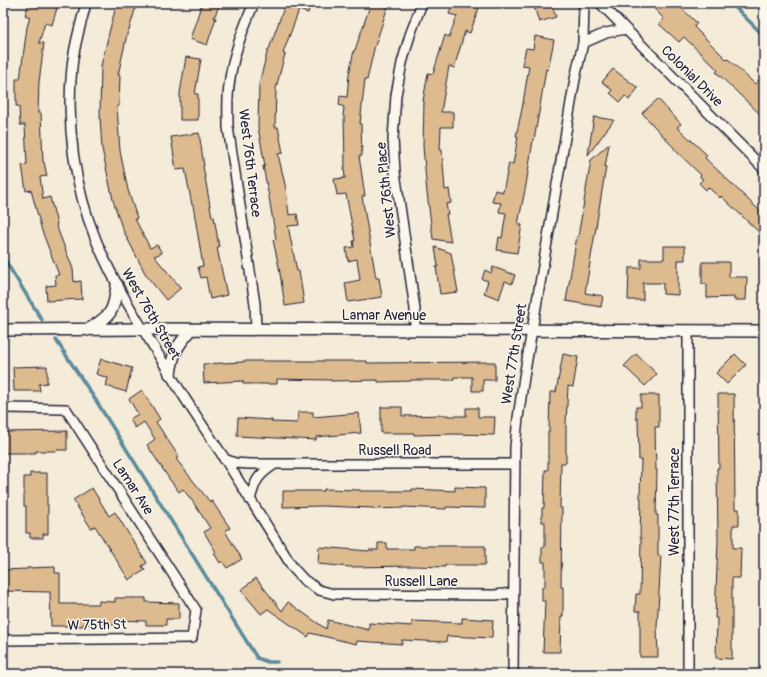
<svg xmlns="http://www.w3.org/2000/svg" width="767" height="677" viewBox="0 0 767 677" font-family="Pangolin,sans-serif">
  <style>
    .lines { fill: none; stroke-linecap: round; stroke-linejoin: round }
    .stream { stroke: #5b8b9c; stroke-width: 3.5 }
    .building { fill: #ddbb8f; stroke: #22223b }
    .minor-casing { stroke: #22223b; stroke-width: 12 }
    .tertiary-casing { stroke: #22223b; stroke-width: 14 }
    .minor { stroke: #fbf7ec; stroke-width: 9 }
    .tertiary { stroke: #fbf7ec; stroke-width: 11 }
    .labels { text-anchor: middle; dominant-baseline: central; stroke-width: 3; stroke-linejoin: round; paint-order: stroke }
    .street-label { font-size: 14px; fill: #22223b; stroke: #fbf7ec }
  </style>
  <rect width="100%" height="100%" fill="#f5ebd9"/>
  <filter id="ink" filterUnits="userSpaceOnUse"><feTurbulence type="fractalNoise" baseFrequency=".025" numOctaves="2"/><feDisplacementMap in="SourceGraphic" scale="8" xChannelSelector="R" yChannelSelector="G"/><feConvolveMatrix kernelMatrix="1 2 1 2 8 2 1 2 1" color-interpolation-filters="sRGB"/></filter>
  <g filter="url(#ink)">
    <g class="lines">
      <path class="stream" d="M731,3L764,36
        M3,257L42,320
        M56,340L95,399L257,658L268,662H277"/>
    </g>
    <path class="building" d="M29,3H42L57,8L52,25L45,23L39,43H44L39,82L38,113H41L43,162H44L47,176L40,177L43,199L50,197L57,224L56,225L73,269L74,282L81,281L82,299L47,301L46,286L56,285L55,275H59L42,231L31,190L26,191L22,165L27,164L25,125H20L19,106H16V79H20L27,27L30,17L25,15Z
      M117,3H137L129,30H128L118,75H120L119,106H117L120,151L128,190L137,218L135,219L150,248L157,245L162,253L154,256L181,288L166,300L146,275L122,228L113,200L102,149L100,117L101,66L111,25Z
      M202,3H220L214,18H216L207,45L190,39Z
      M283,3H311L308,13L299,10L283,53L285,54L276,88L275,127H278L283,153L278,154L286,189L289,215L297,214L299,225L288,226L297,271H299L304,303L285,306L279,267L273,240L276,239L269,197L263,166H265L258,127L259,84L268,49H269L285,5L282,4Z
      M371,3H389L374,49L367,80L365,79L360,124H361L362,156H359L365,196H362L376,278H379L382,297L348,302L345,283L360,280L357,259L348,261L346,248L354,247L353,241H355L346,194L337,195L334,179L345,178L344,167H345L344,116H343L344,107L339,105L340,96L347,97L349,74L354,50H355Z
      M453,3H466L479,8L470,33L465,31L454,68L449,66L441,112H453V127H441L440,150H442L445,190L449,189L451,203L446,204L448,214H446L451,242L433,239L427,193L423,146L424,101H423L428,73L433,74L445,35L449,37L457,16L449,14Z
      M533,3H551L556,17L539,22Z
      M649,3H676L697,23L694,27L727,60L728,59L755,84L764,75V118L716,72L718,70L684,37L679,42L659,24L664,19Z
      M535,36L554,40L548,70L546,69L539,112L534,140H533L526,185L518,224L522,225L517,253L497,250L499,237L502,238L506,213L499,212L501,203L492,202L495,190L503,192L509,163L513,164L518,137L516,136L522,109L529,66L522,65L526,48L533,49Z
      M186,57L201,59L195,94H198V120H180V93Z
      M613,69L638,88L629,100L625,96L620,102L610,93L612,90L602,82Z
      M658,99L681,124L677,127L707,155L705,158L764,215V237L721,196L720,198L708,187L706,190L699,183L703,179L700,177L701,175L674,149H675L642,113Z
      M594,117L614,120L588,155Z
      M199,133L204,166H203L212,217H214L219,247L217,248L227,295L210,299L206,277L201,278L198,267L203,266L193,205H192L185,169L176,170L171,137Z
      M609,144L605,167H606L585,293L603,296L601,307L566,301L577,236L578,237L591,160Z
      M664,246H685V260H678V295L663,294V283H643V300H628L629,268H641V259H664Z
      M435,247L451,253L458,292L440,294L436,267H438Z
      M702,262H729V277H747L746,300H734V297L707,298V284H702Z
      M493,267L515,275L512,284L505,281L499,299L484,293L488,281L482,279L485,270L491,273Z
      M563,354L578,357L573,387L568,386L566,423V463H561L560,508H562L561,587H563V617H561L560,652H543L545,601H542V587H545V562H542V547H545V522H542V508H544L545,470H548V432H549L550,392H556Z
      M636,354L657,374L645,386L624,366Z
      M735,354L746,365L727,384L716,373Z
      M101,359L132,368L126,392L106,386L108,378L96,374Z
      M243,361H367V363L495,362V380H483V391H472V377H454V380H411V381L378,382V380L331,381V380L277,379V384H243V381L204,383L203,364L243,362Z
      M47,366V383L39,384L40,391H14L13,367Z
      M142,390L160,419L156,422L179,457L176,459L210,502L212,501L230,528L225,531L242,559L227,568L222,561L220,563L214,553L216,552L204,532L210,528L193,502L183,489L179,492L170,480L147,445L155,439L144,422L135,428L130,419L138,414L129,399Z
      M718,394H734L735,509H739V525H733V548H741L740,578H732V659L716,658L717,618H715L718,540L717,468H719Z
      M641,395H659V427H655L656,470H657L656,515H658V556H661L657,627L658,657H640V611H635L636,594H640L641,538H640L641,499L640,498L641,460H639L638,419H636V407H641Z
      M381,407H402V416L448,415V416H466V408H478V417H495L494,435L454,434L414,435V433H381Z
      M298,412H313V417L359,413L361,433L316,437V440L237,436L238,418L272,420V422L297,423Z
      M67,431V450H57V451H36V453H3V432Z
      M30,473H47V505H48V534H43V538H30V533H26V506H24V477H30Z
      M455,487L485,488V508L446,507V509L403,507V508L373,509V508L323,506L283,507V491H324V489L360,490V491H412V489L455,491Z
      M92,488L109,516L115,512L147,563L142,566L145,570L129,580L95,526L91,528L73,500Z
      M378,543H387V549H414V546H485V565H445V567L414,566L350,567L318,564L319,547L369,551V550H378Z
      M55,567V573H60V604H99V601L115,602V598H146V602L179,603V619H166V625H146V621L115,620V625L83,624V626H51L50,592L3,591V570L27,569V568Z
      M256,578L282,611L288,602L326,629L328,620L369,630V623L412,626V621L462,623V618L493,620L492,638L447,636L446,642L402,640V644L357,641L356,644L310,633L308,637L268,609L261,614L241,590Z"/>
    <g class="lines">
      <defs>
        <path id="minor" d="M86,3C81,24 74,45 72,67C66,125 74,186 96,240C114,284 140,324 164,364C183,397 204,428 225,459C248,496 271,532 293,568L304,580L319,590L334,594L495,595L513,593
          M254,3C243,29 232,57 229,86C227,100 228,113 228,127L255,304L256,330
          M600,3L764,169
          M583,43L606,33L625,29
          M415,330V309L395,172L393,139L396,95L402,63L410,35L422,3
          M3,408L66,409L196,610L192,638L3,640
          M224,459L235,463L249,464H515
          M250,500C255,480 258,475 275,464
          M513,674L515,447L518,418L524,377L575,79L583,43L584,3
          M688,674V331"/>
        <path id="tertiary" d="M3,330L143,329L764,331
          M88,330C111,315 114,313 117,285
          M170,374C173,352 177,346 191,330"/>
      </defs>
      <use href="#minor" class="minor-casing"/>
      <use href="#tertiary" class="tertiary-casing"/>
      <use href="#minor" class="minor"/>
      <use href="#tertiary" class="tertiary"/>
    </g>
  </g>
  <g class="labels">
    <g class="street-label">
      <text transform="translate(692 76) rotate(45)">Colonial Drive</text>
      <text transform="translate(250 163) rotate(83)">West 76th Terrace</text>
      <text transform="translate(386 190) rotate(-96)">West 76th Place</text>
      <text transform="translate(151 314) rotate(60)">West 76th Street</text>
      <text x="384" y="315">Lamar Avenue</text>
      <text transform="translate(514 354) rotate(-81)">West 77th Street</text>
      <text x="395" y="450">Russell Road</text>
      <text transform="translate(133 487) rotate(57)">Lamar Ave</text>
      <text transform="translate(674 502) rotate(-90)">West 77th Terrace</text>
      <text x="421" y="581">Russell Lane</text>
      <text transform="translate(97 625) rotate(-1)">W 75th St</text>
    </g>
  </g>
  <rect width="767" height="677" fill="none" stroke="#fbf7ec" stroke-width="16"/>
  <rect x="8" y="8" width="751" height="661" fill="none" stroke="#22223b" stroke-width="1.5" filter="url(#ink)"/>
</svg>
